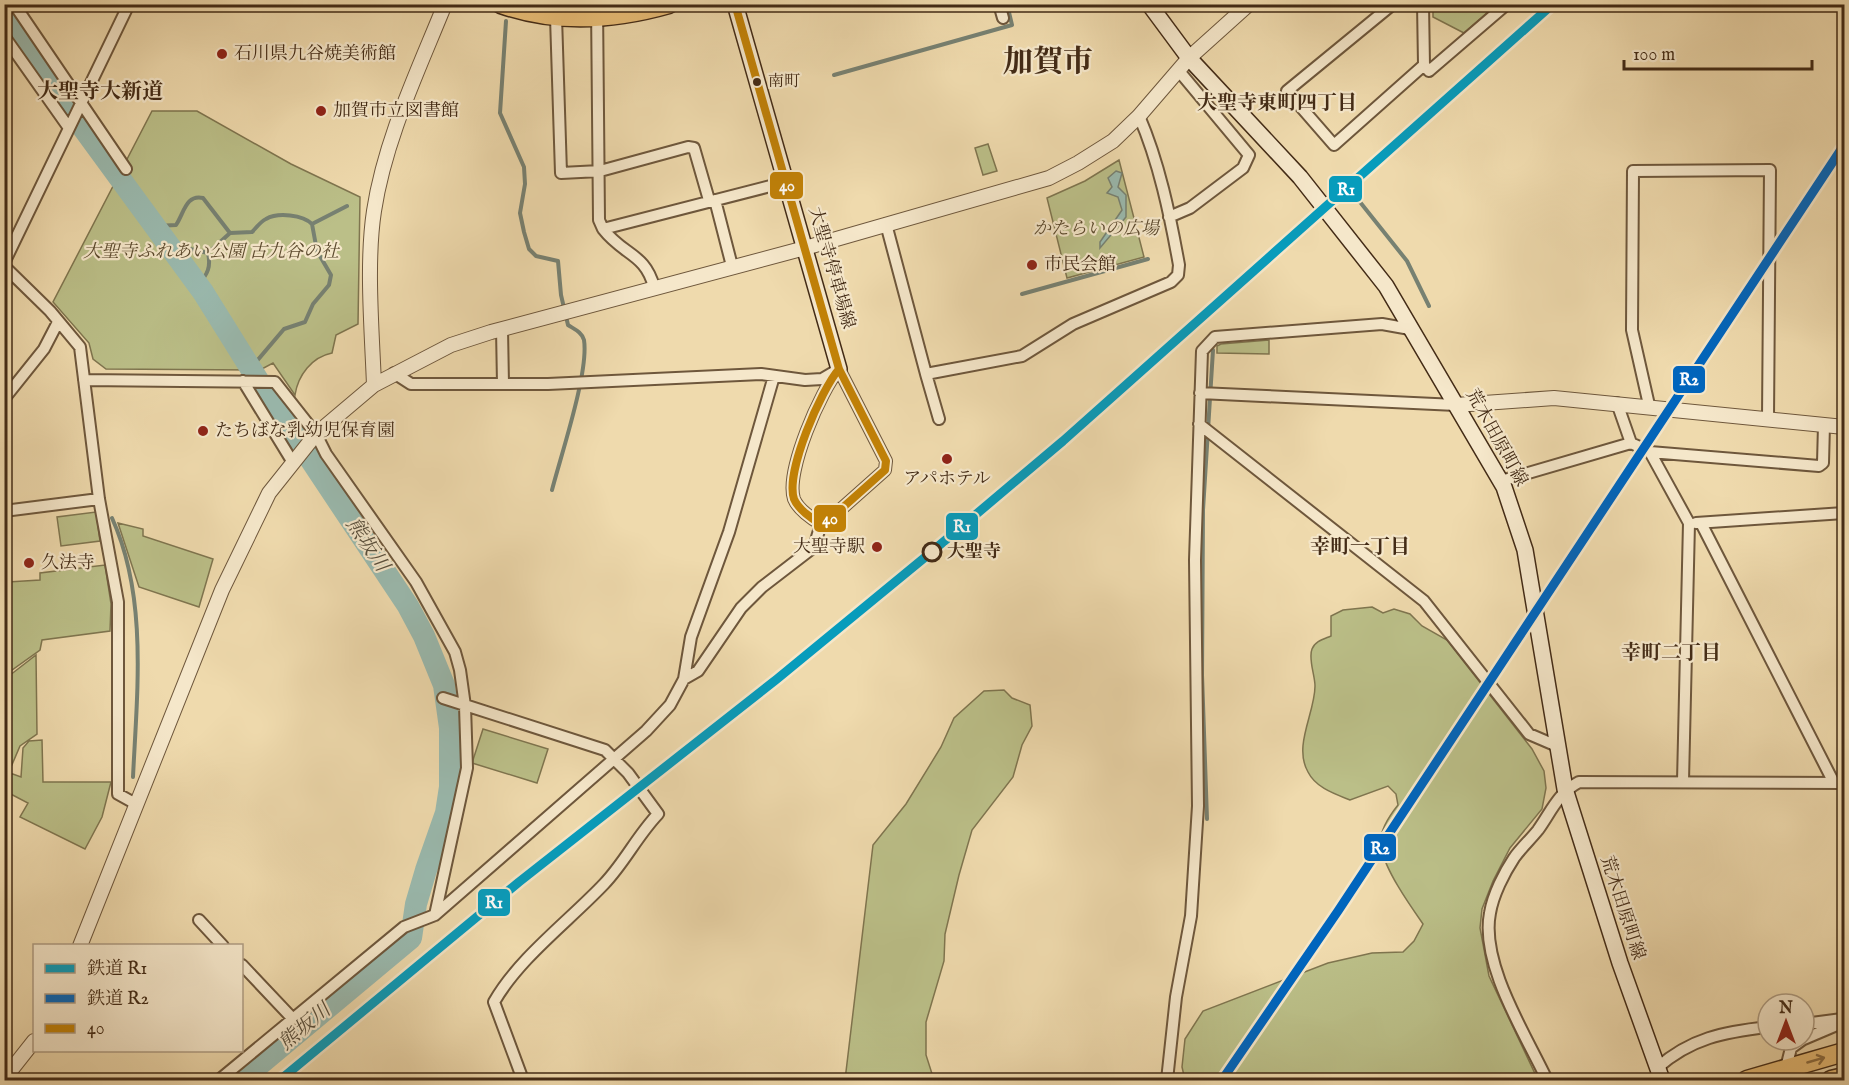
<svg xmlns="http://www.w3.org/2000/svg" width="1849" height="1085" viewBox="0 0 1849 1085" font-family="'IM FELL English','Noto Serif JP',serif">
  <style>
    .green { fill: #bbbf88; stroke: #7f754f; stroke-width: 1.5 }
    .water { fill: #9abaaf; stroke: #778172; stroke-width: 1.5 }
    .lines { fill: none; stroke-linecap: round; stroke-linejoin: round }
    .stream { stroke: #778172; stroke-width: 4 }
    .river { stroke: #9abaaf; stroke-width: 22 }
    .minor-casing { stroke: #6e573c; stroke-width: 14 }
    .tertiary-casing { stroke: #6e573c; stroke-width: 16 }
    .secondary-casing { stroke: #432b16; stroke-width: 18 }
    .trunk-casing { stroke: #432b16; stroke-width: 21 }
    .minor { stroke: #f5e7ca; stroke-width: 10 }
    .tertiary { stroke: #f5e7ca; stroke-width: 14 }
    .secondary { stroke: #f5e7ca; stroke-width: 15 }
    .trunk { stroke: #e8bd76; stroke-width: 18 }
    .bus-1-casing { stroke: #f5e7ca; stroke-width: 12 }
    .bus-1 { stroke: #c18107; stroke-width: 8 }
    .rail-1-casing { stroke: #f5e7ca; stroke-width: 14 }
    .rail-2-casing { stroke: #f5e7ca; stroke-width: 14 }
    .rail-1 { stroke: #079cbc; stroke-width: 9 }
    .rail-2 { stroke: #0065bd; stroke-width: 9 }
    .oneway { stroke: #8d6d41 }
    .poi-dot { fill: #8f2418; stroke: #f5e7ca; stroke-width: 2 }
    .bus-dot { fill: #432b16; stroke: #f5e7ca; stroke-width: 2 }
    .stop-dot { fill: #f5e7ca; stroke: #432b16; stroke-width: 3 }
    .labels { text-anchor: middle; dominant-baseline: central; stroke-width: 4.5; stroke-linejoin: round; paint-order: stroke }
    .bus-label { font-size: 16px; fill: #432b16; stroke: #f5e7ca; text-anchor: start }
    .poi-label { font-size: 18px; fill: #432b16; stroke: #f5e7ca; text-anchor: start }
    .park-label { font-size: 18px; font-style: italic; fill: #5b492d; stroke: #f5e7ca }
    .street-label { font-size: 18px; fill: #432b16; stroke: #f5e7ca }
    .stop-label { font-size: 18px; font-weight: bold; fill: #432b16; stroke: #f5e7ca; text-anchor: start }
    .neighbourhood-label { font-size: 20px; font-weight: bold; fill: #432b16; stroke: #f5e7ca }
    .water-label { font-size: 20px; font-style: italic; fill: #594f3c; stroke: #f5e7ca }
    .quarter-label { font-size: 21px; font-weight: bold; fill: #432b16; stroke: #f5e7ca }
    .town-label { font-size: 30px; font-weight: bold; fill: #432b16; stroke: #f5e7ca }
    .line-badge { stroke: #f5e7ca; stroke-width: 2 }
    .badge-label { font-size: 16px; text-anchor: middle; font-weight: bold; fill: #fff }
  </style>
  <rect width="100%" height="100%" fill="#efdaad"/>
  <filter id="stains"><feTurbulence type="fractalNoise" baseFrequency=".00333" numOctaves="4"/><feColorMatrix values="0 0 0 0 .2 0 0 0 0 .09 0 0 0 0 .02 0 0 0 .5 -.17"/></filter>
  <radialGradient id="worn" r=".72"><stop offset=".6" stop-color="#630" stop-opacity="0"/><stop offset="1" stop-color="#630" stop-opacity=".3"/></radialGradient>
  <path class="green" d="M1433,5V4L1496,5L1464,33L1433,17Z
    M152,111H197L291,164L360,197L358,324L336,335L332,353C312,357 298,375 295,395L273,363L260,370L106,369L93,359L89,343L53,302Z
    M988,144L997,171L983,175L975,148Z
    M1119,160L1144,257L1067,278L1047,198L1085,181Z
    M1269,340V354L1217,353V346L1221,344Z
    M96,512L100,541L61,546L57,517Z
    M118,523L143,529V536L213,559L199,607L139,587Z
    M4,528L8,582L40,580V573L105,565L111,604L110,631L42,640L40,650L5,675Z
    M1372,607L1383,613L1394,609L1410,614L1422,626L1447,640L1532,749L1544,771L1546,788L1542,809L1510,848L1493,881L1482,909L1480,928L1489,976L1538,1080H1185L1182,1067L1185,1039L1203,1011L1328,963L1372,953L1403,952L1414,941L1423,924C1409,904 1385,870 1381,847C1378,833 1390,815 1398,805L1396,794L1388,786L1350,800C1335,794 1316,788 1308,772C1293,746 1315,713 1315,686C1315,675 1308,659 1312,649C1315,641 1324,639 1331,636V616L1343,610Z
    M36,655L37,734L20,746L5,781V679Z
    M1004,690L1012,698L1030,705L1032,726L1022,745L1013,777L972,830L959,875L945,934L944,961L926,1022V1055L934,1080H845L873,845L906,804L941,747L954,718L984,691Z
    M483,729L548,749L537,783L472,763Z
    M42,740L43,782H111L102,817L85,849L20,817L28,803L5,791L10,773L21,777L23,748L29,741Z"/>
  <path class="water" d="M1116,171L1122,173L1118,187L1126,195V217L1100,248V242L1122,210L1118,197L1107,193L1112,187L1108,178Z"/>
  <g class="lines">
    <path class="stream" d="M506,21L500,113L524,167L525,184L520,213L524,232L529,249L536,256L558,261L561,295L568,325C574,329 582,332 584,340C589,372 561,455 552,490
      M834,75L1012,25L1007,4
      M1356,197L1407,261L1429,306
      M156,226L176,225C184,213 186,194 203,198L230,233L252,232C256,228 261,221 266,219C278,212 303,215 312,224
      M179,258L190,249L208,253
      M198,284C208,275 211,266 208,253L230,233
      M1022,294L1148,259
      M251,368L284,329L305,322L313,304L329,285L331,275L317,251L312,224L347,206
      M112,518C148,597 137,692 133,777
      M1207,819L1202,675L1203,510L1213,350"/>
    <path class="river" d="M4,15L56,91L203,292L261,385L408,606L424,636L444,685L450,728V787L446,813L426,870L416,904L411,938L241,1080"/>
    <defs>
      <path id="minor" d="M14,4L126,169
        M597,4L599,220L603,229
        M999,4L1003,18
        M1393,4L1287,91L1334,145L1424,65
        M1423,4L1424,65L1429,71L1507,4
        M556,17L561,173L600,171L688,147L694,148L709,200
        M4,36L69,128
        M715,200L732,266
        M1169,217L1190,208L1243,168L1249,155L1179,71
        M886,224L926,374L1022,356L1073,324L1171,282L1178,275L1179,265C1170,215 1159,162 1139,116
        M4,263L129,4
        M4,266L50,311L80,347L99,499L118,602V794L136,804
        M654,287C645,253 624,256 603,229L786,182
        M502,329L503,384
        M839,369L886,461L885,470L831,518L821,524C812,519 798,509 794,499C785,472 821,390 839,369Z
        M394,373L411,384H548L761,374L805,380L822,379L839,369
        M926,374L939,419
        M84,380L275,382L316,434L326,454L416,582L455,652L460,670L465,706L467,768L435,915
        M243,381L292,461
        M1200,393L1456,405
        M4,399L44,349L58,322
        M1617,403L1631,443L1650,452L1819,466L1823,463L1824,425
        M1649,405L1632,330L1633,171L1770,170L1768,418
        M1199,424L1424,601L1529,734L1557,746
        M1650,452L1689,523L1683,781
        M1501,481L1631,443
        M4,511L99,499
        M1696,523L1844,513
        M1701,523L1834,783
        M684,679L698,671L741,608L762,587L814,547L821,524
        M443,698L605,750L628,773L658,814C637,836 625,862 604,884C569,921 519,958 494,1002L523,1080
        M199,920L223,946
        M242,965L293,1019
        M1804,1024L1842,1019
        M1804,1039L1844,1022
        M1657,1068C1691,1038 1724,1032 1768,1027
        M1786,1068L1791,1048L1802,1040
        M219,1080L404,927L435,915L646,731L670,705L684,679L691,637L729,532L774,376
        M1167,1080L1176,997L1191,916L1198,806L1195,560L1202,351L1215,337L1382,324L1410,329
        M1547,1080C1526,1035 1480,964 1490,913C1493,895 1504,873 1514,858C1521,848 1530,840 1538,830C1551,812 1558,793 1579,782L1844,783"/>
      <path id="tertiary" d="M374,385C372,332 366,263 374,211C385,139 418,71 445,4
        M1456,405L1554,398L1844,427
        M80,946L222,590L269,493L316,434L374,385L451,345L491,332L805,248L1049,178L1078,163L1113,141L1139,116L1189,58L1249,4
        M4,1079L34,1041"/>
      <path id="secondary" d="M735,4L839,369
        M1149,4L1189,58L1300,177L1386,286L1504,487L1525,550L1565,789L1620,963L1662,1080"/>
      <path id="trunk" d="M501,4C557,24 613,20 669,4
        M1747,1080L1844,1052
        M1831,1080L1844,1077"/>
    </defs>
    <use href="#minor" class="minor-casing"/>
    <use href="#tertiary" class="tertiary-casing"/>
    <use href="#secondary" class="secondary-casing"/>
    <use href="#trunk" class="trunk-casing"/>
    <use href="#minor" class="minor"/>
    <use href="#tertiary" class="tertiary"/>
    <use href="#secondary" class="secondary"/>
    <use href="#trunk" class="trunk"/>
    <defs>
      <path id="bus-1" d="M735,4L839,369L886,461L885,470L831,518L821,524C812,519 798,509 794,499C785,472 821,390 839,369"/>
    </defs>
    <use href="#bus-1" class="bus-1-casing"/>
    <use href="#bus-1" class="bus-1"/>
    <defs>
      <path id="rail-1" d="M280,1080L519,882L777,679L929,554L1063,441L1553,4"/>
      <path id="rail-2" d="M1222,1080L1338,911L1844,145"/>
    </defs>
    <use href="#rail-1" class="rail-1-casing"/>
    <use href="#rail-2" class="rail-2-casing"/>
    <use href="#rail-1" class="rail-1"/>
    <use href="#rail-2" class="rail-2"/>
  </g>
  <defs><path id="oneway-shaft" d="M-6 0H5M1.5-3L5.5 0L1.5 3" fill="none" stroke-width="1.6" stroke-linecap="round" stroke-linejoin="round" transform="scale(1.5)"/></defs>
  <use class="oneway" href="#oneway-shaft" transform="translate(1816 1060) rotate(-16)"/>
  <g class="poi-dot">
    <circle cx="222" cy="54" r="6"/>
    <circle cx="321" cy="111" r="6"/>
    <circle cx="1032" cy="265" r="6"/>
    <circle cx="203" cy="431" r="6"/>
    <circle cx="947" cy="459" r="6"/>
    <circle cx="877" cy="547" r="6"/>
    <circle cx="29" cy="563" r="6"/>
  </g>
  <circle class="bus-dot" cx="757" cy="82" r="5"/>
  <circle class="stop-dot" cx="932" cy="552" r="9"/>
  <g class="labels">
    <g class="bus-label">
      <text x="768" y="82">南町</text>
    </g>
    <g class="poi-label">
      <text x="234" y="54">石川県九谷焼美術館</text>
      <text x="333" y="111">加賀市立図書館</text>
      <text x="1044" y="265">市民会館</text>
      <text x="215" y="431">たちばな乳幼児保育園</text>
      <text x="947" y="479" text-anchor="middle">アパホテル</text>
      <text x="865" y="547" text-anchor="end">大聖寺駅</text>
      <text x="41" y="563">久法寺</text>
    </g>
    <g class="park-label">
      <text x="1096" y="229">かたらいの広場</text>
      <text x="211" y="252">大聖寺ふれあい公園 古九谷の社</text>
    </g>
    <g class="street-label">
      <text transform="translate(831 268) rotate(74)">大聖寺停車場線</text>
      <text transform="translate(1496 438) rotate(61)">荒木田原町線</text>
      <text transform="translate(1622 908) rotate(72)">荒木田原町線</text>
    </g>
    <g class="stop-label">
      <text x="947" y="552">大聖寺</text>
    </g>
    <g class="neighbourhood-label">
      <text x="1277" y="103">大聖寺東町四丁目</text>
      <text x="1360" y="547">幸町一丁目</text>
      <text x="1671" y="653">幸町二丁目</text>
    </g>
    <g class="water-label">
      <text transform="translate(367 545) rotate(56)">熊坂川</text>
      <text transform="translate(305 1027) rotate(-40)">熊坂川</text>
    </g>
    <g class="quarter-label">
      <text x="100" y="92">大聖寺大新道</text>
    </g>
    <g class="town-label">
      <text x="1048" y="63">加賀市</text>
    </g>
  </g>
  <g class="line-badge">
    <rect x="769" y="171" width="35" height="29" rx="6" fill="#c18107"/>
    <rect x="1328" y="175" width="35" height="28" rx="6" fill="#079cbc"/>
    <rect x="1672" y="365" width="34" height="29" rx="6" fill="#0065bd"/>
    <rect x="813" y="504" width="34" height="29" rx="6" fill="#c18107"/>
    <rect x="945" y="512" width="34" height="29" rx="6" fill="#079cbc"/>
    <rect x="1363" y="833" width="34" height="29" rx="6" fill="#0065bd"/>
    <rect x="477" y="888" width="34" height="29" rx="6" fill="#079cbc"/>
  </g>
  <g class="badge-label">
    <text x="787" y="191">40</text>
    <text x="1346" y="195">R1</text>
    <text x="1689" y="385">R2</text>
    <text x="830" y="524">40</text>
    <text x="962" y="532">R1</text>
    <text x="1380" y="854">R2</text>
    <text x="494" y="908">R1</text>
  </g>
  <rect width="1849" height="1085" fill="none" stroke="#efdaad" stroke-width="24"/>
  <rect x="6" y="6" width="1837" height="1073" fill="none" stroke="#432b16" stroke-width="3"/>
  <rect x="12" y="12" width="1825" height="1061" fill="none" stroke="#432b16" stroke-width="1.5"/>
  <rect x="33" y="944" width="210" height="108" fill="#f5e7ca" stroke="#ae9c82" stroke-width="1.5"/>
  <rect x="45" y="964" width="30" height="9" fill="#079cbc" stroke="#ae9c82" stroke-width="1.5"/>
  <text x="87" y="974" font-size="18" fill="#432b16">鉄道 R1</text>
  <rect x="45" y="994" width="30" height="9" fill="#0065bd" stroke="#ae9c82" stroke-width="1.5"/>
  <text x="87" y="1004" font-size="18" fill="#432b16">鉄道 R2</text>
  <rect x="45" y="1024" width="30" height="9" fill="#c18107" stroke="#ae9c82" stroke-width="1.5"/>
  <text x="87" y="1034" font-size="18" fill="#432b16">40</text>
  <g transform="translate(1786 1022)"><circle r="28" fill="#f5e7ca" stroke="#ae9c82" stroke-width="1.5"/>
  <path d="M0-4.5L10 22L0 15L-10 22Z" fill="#8f2418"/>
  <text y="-9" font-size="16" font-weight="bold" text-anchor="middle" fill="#432b16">N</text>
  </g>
  <path d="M1624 60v9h188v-9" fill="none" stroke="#432b16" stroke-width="3"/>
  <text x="1633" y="60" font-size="18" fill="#432b16" stroke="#f5e7ca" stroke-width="4.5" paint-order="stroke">100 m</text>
  <rect width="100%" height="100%" filter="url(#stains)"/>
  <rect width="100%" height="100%" fill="url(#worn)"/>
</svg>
